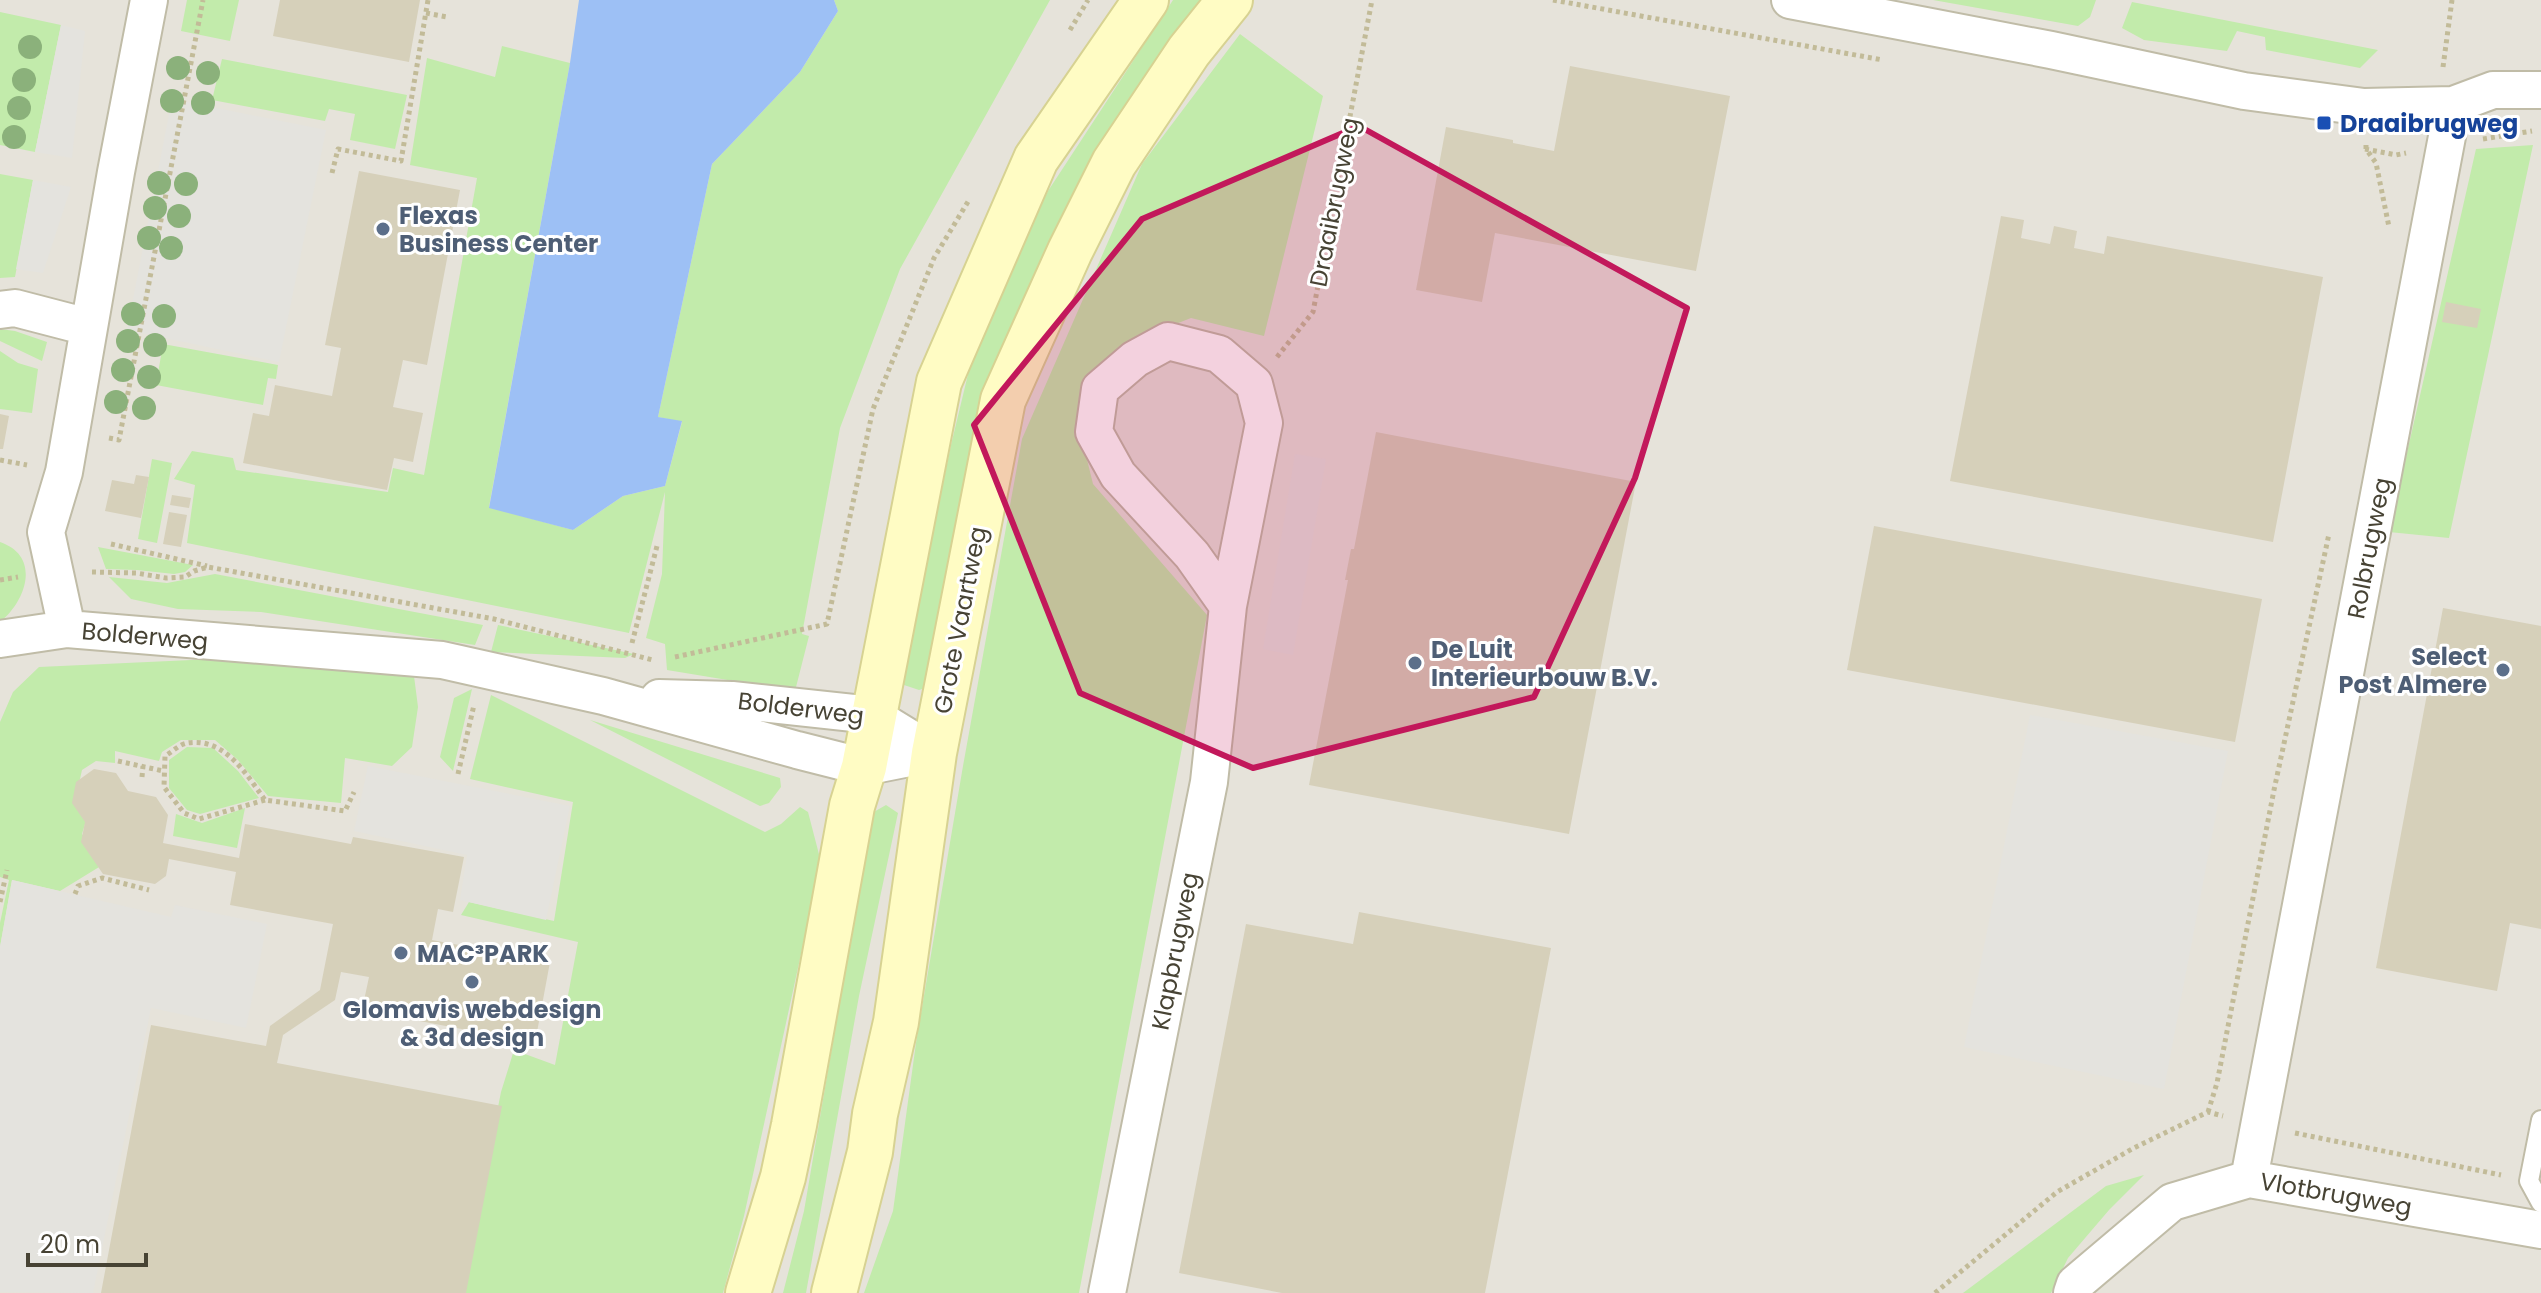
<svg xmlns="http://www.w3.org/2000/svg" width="2541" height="1293" viewBox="0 0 2541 1293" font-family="Poppins,sans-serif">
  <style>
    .industrial { fill: #e6e3da }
    .green { fill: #c2ebab }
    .parking { fill: #e4e3de }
    .water { fill: #9dc0f5 }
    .building { fill: #d6d0ba }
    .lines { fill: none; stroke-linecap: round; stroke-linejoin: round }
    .service-casing { stroke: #c0bca7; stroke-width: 22 }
    .minor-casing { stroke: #c0bca7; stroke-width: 40 }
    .secondary-casing { stroke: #d7d292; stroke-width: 48 }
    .path { stroke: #c2bb98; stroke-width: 5; stroke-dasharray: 4 4; stroke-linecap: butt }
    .service { stroke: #fff; stroke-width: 18 }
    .minor { stroke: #fff; stroke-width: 36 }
    .secondary { stroke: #fffcc4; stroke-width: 44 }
    .tree { fill: #8bb17b }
    .marked { fill: #c2185b; fill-opacity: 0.2; stroke: #c2185b; stroke-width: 6; stroke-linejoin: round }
    .transit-dot { fill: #1a4fb4; stroke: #fff; stroke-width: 3 }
    .service-dot { fill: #5c6f8a; stroke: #fff; stroke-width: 3 }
    .labels { text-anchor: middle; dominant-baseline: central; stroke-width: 6; stroke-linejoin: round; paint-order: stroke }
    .transit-label { font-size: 24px; font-weight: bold; fill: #164399; stroke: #fff; text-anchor: start }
    .street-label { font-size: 24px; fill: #474334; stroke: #fff }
    .service-label { font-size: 24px; font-weight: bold; fill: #4e5e75; stroke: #fff; text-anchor: start }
  </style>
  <rect width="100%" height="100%" fill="#f4f2e5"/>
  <path class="industrial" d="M0,0H2541V1293H0Z"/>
  <path class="green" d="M187,0H239L230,41L181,31Z
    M834,0H1050L900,269L840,428L802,634L809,636L795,691L667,670L665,644L646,638L662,574L665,492L629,633L187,543L195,485L174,479L192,451L233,458L236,470L388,492L393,468L424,475L477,178L410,165L427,58L495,77L502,46L570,63L489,507L573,530L623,496L665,486L682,422L658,417L712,164L800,72L838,11Z
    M1173,0H1211L1080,211L932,686L919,690L898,683L905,666L951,445L970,366L999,290L1048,191Z
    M1933,0H2096L2090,17L2078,26Z
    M2132,2L2378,50L2360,68L2266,50L2265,37L2237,31L2227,51L2144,40L2122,28Z
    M0,12L61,25L35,152L0,145Z
    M1240,34L1323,96L1264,336L1191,318L1140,338L1081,435L1093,484L1207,615L1079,1293H864L893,1211L916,1043L963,766L1022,439L1142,164Z
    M222,59L407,95L395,149L350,140L355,114L329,109L325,121L212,100Z
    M2533,145L2449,538L2389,532L2476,149Z
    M0,174L33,180L15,277L0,278Z
    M0,329L15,331L47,342L42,361L0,341Z
    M163,344L278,365L276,379L268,378L263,405L156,385Z
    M0,351L18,363L38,369L32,413L0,409Z
    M152,459L172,463L157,543L138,539Z
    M0,542C41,556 27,600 0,622Z
    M98,547L193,565L185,572L174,574L137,570L106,569Z
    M215,574L483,625L475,645L261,612L178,609L131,599L109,577L167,583Z
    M498,625L634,654L625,658L491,652Z
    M213,659L396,670L414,676L418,707L412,747L392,766L345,758L341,803L268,796L238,760L215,740H181L162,752L159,761L115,751V763L96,761L82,770L76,797L88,814L82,834L104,864L60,891L12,880L0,947V923L9,880L0,877V722L13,692L39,667Z
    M472,689L453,771L440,757L454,698Z
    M491,695L765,832L781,824L800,807L808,812L821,862L744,1216L723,1293H461L501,1092L514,1050L555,1065L578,942L461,915L469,902L554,921L573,802L470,779Z
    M590,720L780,778L781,787L769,803L760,806Z
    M187,747L213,748L238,771L259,798L200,814L187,810L169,788V760Z
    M886,805L898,813L859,996L806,1293H783L804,1211L872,813Z
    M245,808L237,848L173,836L176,814L202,823Z
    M2144,1175L2109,1210L2068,1258L2051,1293H1963L2106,1186Z"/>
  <path class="parking" d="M61,25L85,31L72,158L35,152Z
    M172,99L326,130L279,362L127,330Z
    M33,180L71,187L43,273L16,269Z
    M1295,454L1326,459L1293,655L1263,649Z
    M2030,715L2228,751L2164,1089L1964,1047Z
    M368,766L570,806L546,920L460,900L467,855L354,831Z
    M12,880L171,917L175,905L267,924L246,1028L151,1008L93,1293L0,1292V947Z"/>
  <path class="water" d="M579,0H834L838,11L800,72L712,164L658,417L682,421L665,486L623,496L573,530L489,508L570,63Z"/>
  <path class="building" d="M280,0H420L409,62L273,36Z
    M1570,66L1730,96L1696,271L1495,233L1482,302L1416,290L1446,127L1513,140V143L1554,151Z
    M359,171L460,190L427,365L403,360L393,407L423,413L413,462L394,458L387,490L243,463L253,413L269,416L275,385L332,396L341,348L325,345Z
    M2001,216L2024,220L2021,238L2050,244L2054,226L2077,231L2074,248L2104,254L2107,236L2323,277L2273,542L1950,481Z
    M2446,302L2481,309L2477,328L2442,322Z
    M0,414L9,416L3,449H0Z
    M1376,432L1636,482L1569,834L1309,785L1348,580H1345L1351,549H1354Z
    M136,475L149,477L141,518L105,511L112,480L134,484Z
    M172,495L191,498L189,508L170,505Z
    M169,512L187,515L181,547L163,544Z
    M1874,526L2262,599L2235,742L1847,670Z
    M2443,608L2541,626V929L2510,923L2497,991L2376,968Z
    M94,769L116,773L128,791L156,797L168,815L163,843L239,858L245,824L351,844L353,837L464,857L453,912L438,909L432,940L550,962L535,1043L362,1010L369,977L341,972L335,1000L283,1035L277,1063L502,1106L466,1293H101L151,1025L266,1046L270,1026L320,990L333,924L230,905L236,872L169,859L166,876L155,884L103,874L81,842L85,822L72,803L76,782Z
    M1359,912L1551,948L1485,1293H1282L1179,1273L1246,924L1353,944Z"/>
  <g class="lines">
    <defs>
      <path id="service" d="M2541,1120L2529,1181L2541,1203"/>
      <path id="minor" d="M1790,0L2051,50L2244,91L2364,107L2453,105L2493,90H2541
        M0,310L15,308L88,327
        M67,629L46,532L64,472L116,172L149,0
        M0,639L67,629L442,660L603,696L797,750L864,767L934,753
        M659,698L732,700L872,715L934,753
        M2249,1179L2453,105
        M1107,1293L1209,782L1228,606L1264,423L1254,384L1219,354L1168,341L1135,359L1100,389L1094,432L1118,475L1192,555L1228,606
        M2072,1293L2075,1284L2172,1202L2249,1179L2541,1230"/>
      <path id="secondary" d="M748,1293L783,1177L794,1125L852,806L864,767L939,382L1036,159L1146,0
        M834,1293L870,1152L875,1114L896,1022L934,753L1003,400L1070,251L1114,163L1189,51L1230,0"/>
    </defs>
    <use href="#service" class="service-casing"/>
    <use href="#minor" class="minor-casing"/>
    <use href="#secondary" class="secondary-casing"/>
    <path class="path" d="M1553,0L1883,60
      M426,13L447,17
      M1070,30L1088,0
      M2443,67L2452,0
      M2483,139L2532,131
      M2366,145V149L2376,163L2389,227
      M2365,149L2396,155L2406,153
      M332,173L338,149L401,161L428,0
      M1277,357L1313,312L1372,0
      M109,438L119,440L203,0
      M0,460L27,465
      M111,544L207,566
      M92,572L136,573L166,578L185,577L194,571L208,567L494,619L653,660
      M0,580L18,577
      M632,643L657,546
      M675,657L827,624L873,409L934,258L969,200
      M118,761L163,771
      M458,774L474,705
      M142,777L143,766
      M265,800L199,819L184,813L164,787L165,756C172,752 180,744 187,743C225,737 246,774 265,800L345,811L354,792
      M75,894L78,886L102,878L149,890
      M0,902L7,870
      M2208,1112L2217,1083L2274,790L2329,534
      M2295,1133L2501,1175
      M1935,1293L2057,1192L2132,1149L2208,1112L2223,1116"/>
    <use href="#service" class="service"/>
    <use href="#minor" class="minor"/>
    <use href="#secondary" class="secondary"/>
  </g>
  <g class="tree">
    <circle cx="30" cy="47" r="12"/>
    <circle cx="178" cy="68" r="12"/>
    <circle cx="208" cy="73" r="12"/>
    <circle cx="24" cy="80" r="12"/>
    <circle cx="172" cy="101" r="12"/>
    <circle cx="203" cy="103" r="12"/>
    <circle cx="19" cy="108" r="12"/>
    <circle cx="14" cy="137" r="12"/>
    <circle cx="159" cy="183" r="12"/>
    <circle cx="186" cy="184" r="12"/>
    <circle cx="155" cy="208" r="12"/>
    <circle cx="179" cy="216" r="12"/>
    <circle cx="149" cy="238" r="12"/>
    <circle cx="171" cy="248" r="12"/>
    <circle cx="133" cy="314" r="12"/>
    <circle cx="164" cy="316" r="12"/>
    <circle cx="128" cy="341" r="12"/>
    <circle cx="155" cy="345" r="12"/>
    <circle cx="123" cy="370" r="12"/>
    <circle cx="149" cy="377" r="12"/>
    <circle cx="116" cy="402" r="12"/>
    <circle cx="144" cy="408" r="12"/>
  </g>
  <path class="marked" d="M1359,126L1687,308L1635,478L1534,697L1253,768L1080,693L974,425L1142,219Z"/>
  <rect class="transit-dot" x="2316" y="115" width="16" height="16" rx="4"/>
  <g class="service-dot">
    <circle cx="383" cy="229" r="8"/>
    <circle cx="1415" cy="663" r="8"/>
    <circle cx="2503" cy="670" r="8"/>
    <circle cx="401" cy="953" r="8"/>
    <circle cx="472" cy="982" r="8"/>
  </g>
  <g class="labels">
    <g class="transit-label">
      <text x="2340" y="123">Draaibrugweg</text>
    </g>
    <g class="street-label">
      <text transform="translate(1334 202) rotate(-79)">Draaibrugweg</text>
      <text transform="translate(2369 548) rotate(-79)">Rolbrugweg</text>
      <text transform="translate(960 620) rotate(-79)">Grote Vaartweg</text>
      <text transform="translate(145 636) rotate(5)">Bolderweg</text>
      <text transform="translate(801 708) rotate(7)">Bolderweg</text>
      <text transform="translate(1175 951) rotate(-79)">Klapbrugweg</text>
      <text transform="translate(2336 1194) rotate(10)">Vlotbrugweg</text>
    </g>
    <g class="service-label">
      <text x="399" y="215">Flexas<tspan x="399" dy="28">Business Center</tspan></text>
      <text x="1431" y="649">De Luit<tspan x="1431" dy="28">Interieurbouw B.V.</tspan></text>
      <text x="2487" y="656" text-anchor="end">Select<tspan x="2487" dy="28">Post Almere</tspan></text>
      <text x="417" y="953">MAC³PARK</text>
      <text x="472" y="1009" text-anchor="middle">Glomavis webdesign<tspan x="472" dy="28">&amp; 3d design</tspan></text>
    </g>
  </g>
  <path d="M28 1253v12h118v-12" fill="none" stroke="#474334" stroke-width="4"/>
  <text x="40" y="1253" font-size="24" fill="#474334" stroke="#ffffff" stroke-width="6" paint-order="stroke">20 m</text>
</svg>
